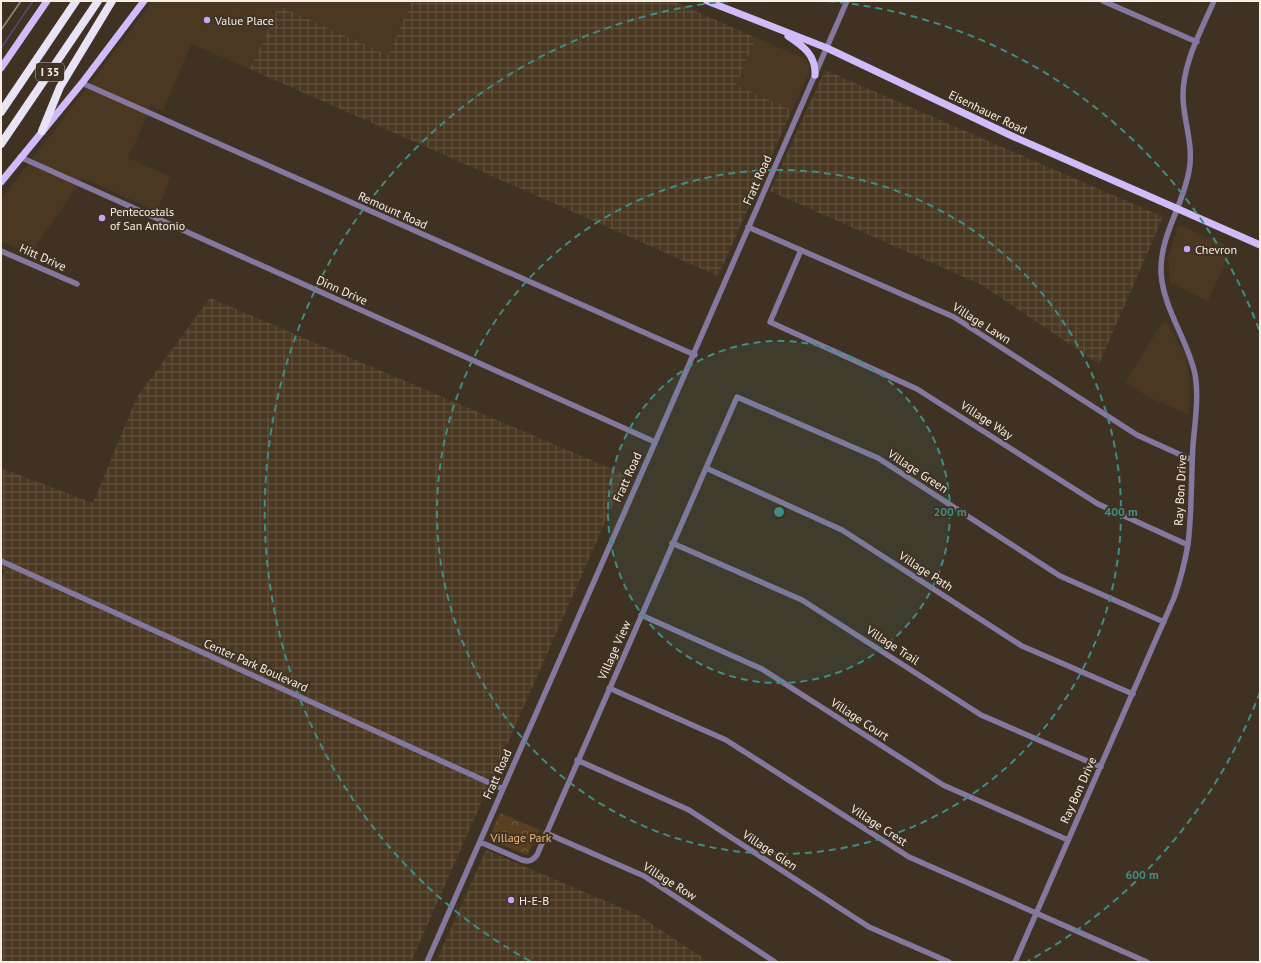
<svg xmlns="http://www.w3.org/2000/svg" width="1261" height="963" viewBox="0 0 1261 963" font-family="'PT Sans',sans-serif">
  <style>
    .built { fill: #4a3823 }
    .industrial { fill: url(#industrial-grid) }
    .park { fill: url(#park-crowns) }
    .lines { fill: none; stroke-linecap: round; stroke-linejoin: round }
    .stream { stroke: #574873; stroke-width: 1.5 }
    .minor { stroke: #84789e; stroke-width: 5.5 }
    .major { stroke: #d1bcfb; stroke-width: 7 }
    .highway { stroke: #e8e3f6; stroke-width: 8 }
    .rail { stroke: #968a7d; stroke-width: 1.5 }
    .ring { fill: none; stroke: #3d8e86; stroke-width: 2; stroke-dasharray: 7 5 }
    .poi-dot { fill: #c2a8f3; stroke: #403223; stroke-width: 1.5 }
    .labels { text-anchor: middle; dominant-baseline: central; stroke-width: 4; stroke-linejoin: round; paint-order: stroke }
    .shield { fill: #403223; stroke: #c0b6aa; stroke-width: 1 }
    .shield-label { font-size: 11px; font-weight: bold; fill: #f7eee4 }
    .poi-label { font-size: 12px; fill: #f7eee4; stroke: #403223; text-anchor: start }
    .street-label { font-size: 12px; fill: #f7eee4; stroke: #403223 }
    .park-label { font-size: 12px; fill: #efb87a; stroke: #403223 }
    .centre { fill: #3d8e86; stroke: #403223; stroke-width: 2 }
    .ring-label { font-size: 12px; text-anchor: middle; font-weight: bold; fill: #3d8e86; stroke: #403223; stroke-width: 4; stroke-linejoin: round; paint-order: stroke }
  </style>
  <defs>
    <pattern id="industrial-grid" width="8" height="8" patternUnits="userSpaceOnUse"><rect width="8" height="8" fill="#4a3823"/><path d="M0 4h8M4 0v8" fill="none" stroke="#655543"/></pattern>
    <pattern id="park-crowns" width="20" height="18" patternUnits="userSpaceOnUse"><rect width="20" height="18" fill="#5a4021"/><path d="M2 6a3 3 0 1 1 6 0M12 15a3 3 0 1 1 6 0" fill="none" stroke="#725c41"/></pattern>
  </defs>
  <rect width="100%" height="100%" fill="#403223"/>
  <path class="built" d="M153,1H412L388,55L280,6L250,69L191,44L163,111L152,106L128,158L171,177L157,211L83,178L30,254L1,241V200Z
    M756,38L806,59L809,66V73L792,110L736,85Z
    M1179,225L1232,248L1208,301L1170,283L1168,257Z
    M1165,319L1186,357L1190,381L1189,415L1148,397L1125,382Z"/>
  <path class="industrial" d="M412,1H673L756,38L736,85L792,110L718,276L250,69L279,6L388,55Z
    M825,70L1163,217L1099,364L982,285L770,191Z
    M210,298L626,475L411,962H1V581L5,570L1,568V468L93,503L137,397Z
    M486,850L638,915L709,962H436Z"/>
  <path class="park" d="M500,813L540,830L527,855L495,842L491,834Z"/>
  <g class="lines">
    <path class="stream" d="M1,48L33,1"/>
    <path class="minor" d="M1103,1L1197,42
      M82,83L695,355
      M20,157L655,442
      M748,227L954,317L1137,435L1192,460
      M801,250L770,322L917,389L1098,504L1188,545
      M1,251L77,284
      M706,468L842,530L1022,646L1133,694
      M672,543L802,600L981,715L1101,767
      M1,561L503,789
      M641,615L762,669L943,785L1068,840
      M609,688L726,740L909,857L1147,962
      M577,760L689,810L869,927L949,962
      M546,833L644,876L775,962
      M480,842L522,860C529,862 532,861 537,855L737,397L878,458L1060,576L1164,622
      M427,962C567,642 709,322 847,1
      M1015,962L1174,598C1180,581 1185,562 1188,544C1192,512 1191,478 1193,445C1195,422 1199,396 1195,374C1187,338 1163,309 1161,272C1160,235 1183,206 1189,171C1194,146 1184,123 1183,98C1182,64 1201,31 1214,1"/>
    <path class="major" d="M707,1L827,48L1012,136L1260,245
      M788,36C803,46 816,55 815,75
      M1,68L47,1
      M1,182L82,83L144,1"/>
    <path class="highway" d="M1,112L76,1
      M42,131L60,87L112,1
      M1,144L98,1"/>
    <path class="rail" d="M1,30L21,1"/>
  </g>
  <circle cx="779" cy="512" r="171" fill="#3d8e86" fill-opacity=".12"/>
  <g class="ring">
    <circle cx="779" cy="512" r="171"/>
    <circle cx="779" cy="512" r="342"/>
    <path d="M1260 692A513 513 0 0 1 1028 961M530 961A513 513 0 0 1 730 1M828 1A513 513 0 0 1 1260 332"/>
  </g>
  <g class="poi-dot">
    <circle cx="207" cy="20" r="4"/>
    <circle cx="102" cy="218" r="4"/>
    <circle cx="1187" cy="249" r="4"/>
    <circle cx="511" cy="900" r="4"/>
  </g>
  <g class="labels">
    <rect class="shield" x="36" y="63" width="28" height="18" rx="3"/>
    <g class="shield-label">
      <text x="50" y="72">I 35</text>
    </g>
    <g class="poi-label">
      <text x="215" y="20">Value Place</text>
      <text x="110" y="211">Pentecostals<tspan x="110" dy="14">of San Antonio</tspan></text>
      <text x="1195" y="249">Chevron</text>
      <text x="519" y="900">H-E-B</text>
    </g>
    <g class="street-label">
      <text transform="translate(988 112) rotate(26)">Eisenhauer Road</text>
      <text transform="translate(757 180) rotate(-66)">Fratt Road</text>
      <text transform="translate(393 210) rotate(24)">Remount Road</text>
      <text transform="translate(43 257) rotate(24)">Hitt Drive</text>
      <text transform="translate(342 290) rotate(24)">Dinn Drive</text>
      <text transform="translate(982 323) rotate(32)">Village Lawn</text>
      <text transform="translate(987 420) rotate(33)">Village Way</text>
      <text transform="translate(918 471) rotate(33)">Village Green</text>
      <text transform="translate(627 477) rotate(-66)">Fratt Road</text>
      <text transform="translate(1180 490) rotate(-87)">Ray Bon Drive</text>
      <text transform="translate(926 571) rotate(33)">Village Path</text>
      <text transform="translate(893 645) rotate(33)">Village Trail</text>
      <text transform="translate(614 650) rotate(-66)">Village View</text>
      <text transform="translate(256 665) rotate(24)">Center Park Boulevard</text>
      <text transform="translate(860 719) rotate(33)">Village Court</text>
      <text transform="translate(497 774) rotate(-66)">Fratt Road</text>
      <text transform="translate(1078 790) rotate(-66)">Ray Bon Drive</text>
      <text transform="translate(879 825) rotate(33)">Village Crest</text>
      <text transform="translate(770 850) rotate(33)">Village Glen</text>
      <text transform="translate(670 881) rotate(32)">Village Row</text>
    </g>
    <g class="park-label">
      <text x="521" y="837">Village Park</text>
    </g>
  </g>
  <circle cx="779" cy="512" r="6" class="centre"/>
  <g class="ring-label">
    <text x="950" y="516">200 m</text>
    <text x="1121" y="516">400 m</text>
    <text x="1142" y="879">600 m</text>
  </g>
  <rect width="1261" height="963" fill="none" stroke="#f7eee4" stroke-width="4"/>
</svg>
